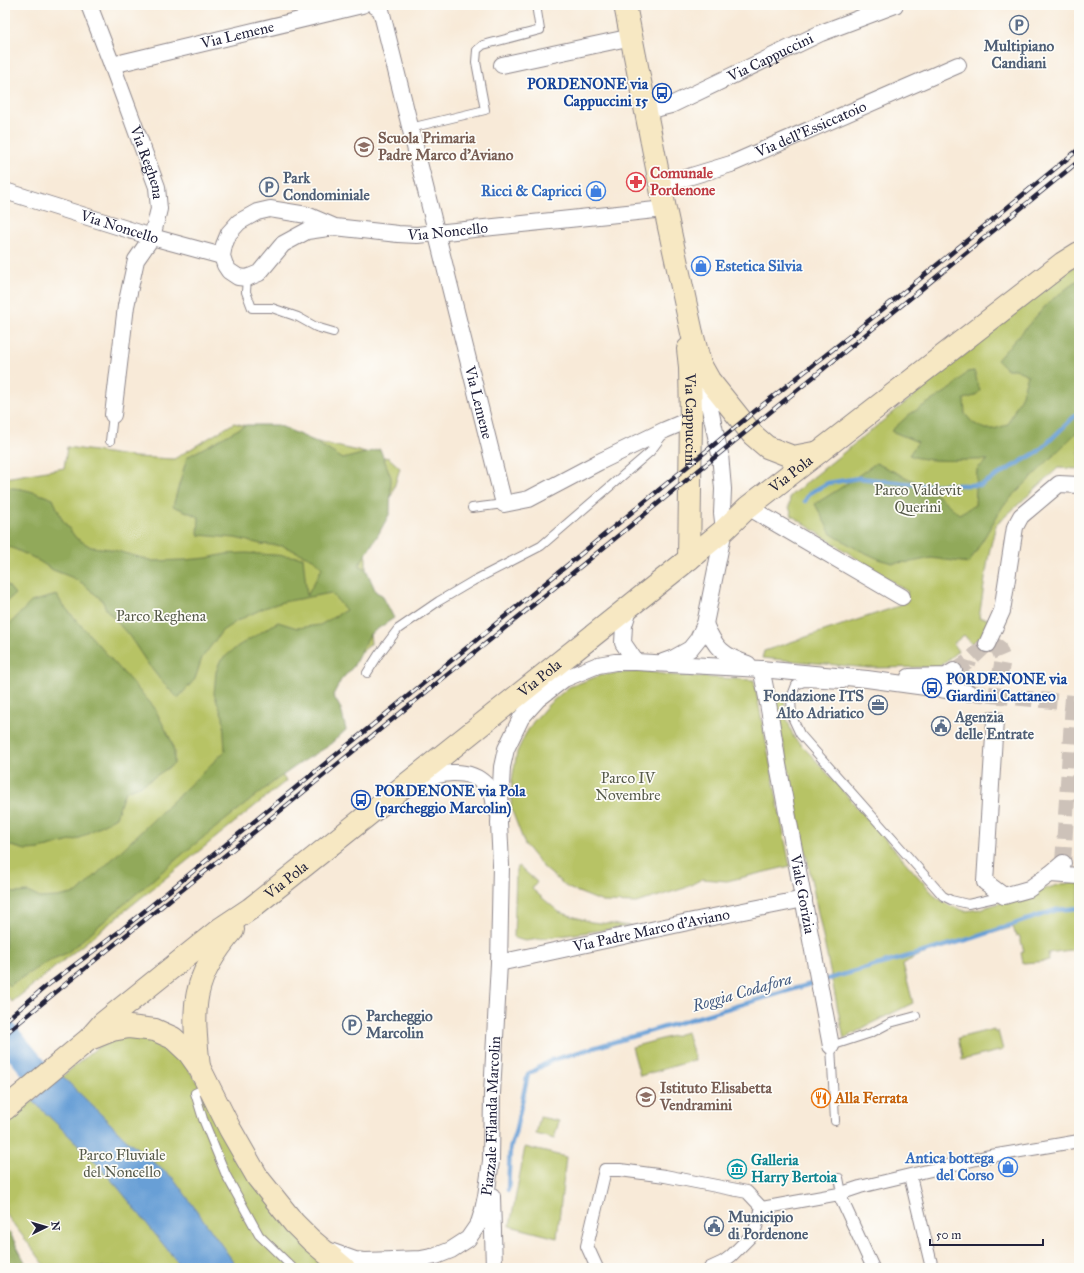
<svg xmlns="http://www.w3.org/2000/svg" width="1084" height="1273" viewBox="0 0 1084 1273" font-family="'IM FELL Great Primer',serif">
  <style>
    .green { fill: #b7c365; stroke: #6c7250 }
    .forest { fill: #91a95a; stroke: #5a664a }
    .water { fill: #689fd6; stroke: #456088 }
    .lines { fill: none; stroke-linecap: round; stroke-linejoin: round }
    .stream { stroke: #689fd6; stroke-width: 4.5 }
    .river { stroke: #689fd6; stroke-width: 27 }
    .minor-tunnel { stroke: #cdc2b9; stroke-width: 16; stroke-dasharray: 16 8; stroke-linecap: butt }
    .service-casing { stroke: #8d868a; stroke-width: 10 }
    .pedestrian-casing { stroke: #8d868a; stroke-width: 14 }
    .minor-casing { stroke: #8d868a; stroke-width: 18 }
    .secondary-casing { stroke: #8d868a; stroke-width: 24 }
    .service { stroke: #fff; stroke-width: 8 }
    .pedestrian { stroke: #fff; stroke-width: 12 }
    .minor { stroke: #fff; stroke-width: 16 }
    .secondary { stroke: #f7e8c3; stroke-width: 22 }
    .rail-casing { stroke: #22223b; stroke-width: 4.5 }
    .rail { stroke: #fdfcf7; stroke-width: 3; stroke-dasharray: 9; stroke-linecap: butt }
    .labels { text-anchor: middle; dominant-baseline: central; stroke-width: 3.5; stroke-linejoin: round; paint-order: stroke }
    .street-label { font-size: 15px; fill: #22223b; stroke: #fdfcf7 }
    .service-label { font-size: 15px; font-weight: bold; fill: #4e5e75; stroke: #fdfcf7; text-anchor: start }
    .transit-label { font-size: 15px; font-weight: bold; fill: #164399; stroke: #fdfcf7; text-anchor: start }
    .education-label { font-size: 15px; font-weight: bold; fill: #785e54; stroke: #fdfcf7; text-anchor: start }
    .health-label { font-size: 15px; font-weight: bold; fill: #be3a42; stroke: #fdfcf7; text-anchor: start }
    .shop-label { font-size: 15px; font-weight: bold; fill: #366cbe; stroke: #fdfcf7; text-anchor: end }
    .park-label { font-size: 15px; fill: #565a4a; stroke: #fdfcf7 }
    .food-label { font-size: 15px; font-weight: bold; fill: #c56008; stroke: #fdfcf7; text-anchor: start }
    .culture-label { font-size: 15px; font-weight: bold; fill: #0d838f; stroke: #fdfcf7; text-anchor: start }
    .water-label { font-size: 16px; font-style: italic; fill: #425a81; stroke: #fdfcf7 }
  </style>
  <rect width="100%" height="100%" fill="#fdfcf7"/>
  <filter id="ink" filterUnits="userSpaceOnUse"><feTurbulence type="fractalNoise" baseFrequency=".025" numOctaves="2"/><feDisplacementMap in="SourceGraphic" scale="8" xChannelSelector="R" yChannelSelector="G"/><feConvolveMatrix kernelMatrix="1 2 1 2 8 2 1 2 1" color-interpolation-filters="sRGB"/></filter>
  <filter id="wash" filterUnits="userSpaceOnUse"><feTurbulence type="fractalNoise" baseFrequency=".012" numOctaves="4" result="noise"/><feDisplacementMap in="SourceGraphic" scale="16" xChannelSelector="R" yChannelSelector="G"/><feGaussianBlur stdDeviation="0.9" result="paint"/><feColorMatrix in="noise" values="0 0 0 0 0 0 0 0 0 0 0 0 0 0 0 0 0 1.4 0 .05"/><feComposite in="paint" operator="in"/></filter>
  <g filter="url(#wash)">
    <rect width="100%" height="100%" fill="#f8ead8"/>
    <path class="green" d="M1079,262V469L1058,468L996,525L989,553L979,618L993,619L987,631L972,644L964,635L953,644L958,651L939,667L869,668L762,658L764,651L899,606L908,592L792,516L789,507L790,496Z
      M234,423L389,458L400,468L384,520L366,530V588L371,644L352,660L267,753L286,781L12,1002L5,994V478L64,468L67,447L135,457L174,459Z
      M644,671L670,675L754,680L790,866L727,881L702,879L685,888L636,903L603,902L568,888L543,867L525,845L511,808L512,780L517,752L525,735L533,722L549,704L569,687L601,675Z
      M774,698L784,699L787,719L794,738L814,758L936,897L949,905L965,911L980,909L1061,884L1079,882V956V955L1071,950L1048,953L1049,961L1023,963L1021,953L1024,951L1019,935L1016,936L1013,927L917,956L903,964L913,1003L870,1024L844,1039Z
      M519,866L537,882L532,889L559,912L591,922L631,926L525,941L514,938L516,869Z
      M994,1029L995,1033L998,1031L1003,1050L962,1060L961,1058L962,1057L958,1038Z
      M687,1032L695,1060L640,1076L632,1047Z
      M132,1034L153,1037L173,1048L331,1268H47L5,1213V1126L17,1114L94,1050L111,1039Z
      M540,1117L559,1121L554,1139L536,1134Z
      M525,1147L566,1157L557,1238L510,1226Z"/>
    <path class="forest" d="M1079,279V430L1003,506L969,563L931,558L912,562L893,563L881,560L857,549L831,534L815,504L839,489L876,463L922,485L941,498L959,514L975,505L977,469L988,460C966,459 929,464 909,455L918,442L891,431L910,414L952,388L967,372L974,371L980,391L975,396L964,399L965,414L973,423L985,429H994L1007,425L1021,397L1028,375L1015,369H1006L997,360L1049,302Z
      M246,425H278L314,441L343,459L380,449L391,477L390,513L378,535L359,565L366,569L376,592L382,595L394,618L370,634L353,667L341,680L333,695L341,709L346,730L327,747L302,762L276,780L185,852L67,953L48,961L9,986L5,981V889L15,893L28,892L40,898L57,897L77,893L225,751L223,717L214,694L216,672L220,661L238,646L278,622L297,628L320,625L346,610L331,593L283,602L264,608L237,621L222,631L202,658L195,679L178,698L162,682L148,664L130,637L106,609L102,600L82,583L71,577L53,570L34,558L10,547L5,546V488C22,487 37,493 53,499L62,519L76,538L91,547L110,549L153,561L185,560L207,558L226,554L246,553L303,557L307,596L322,568L313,559L283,546L261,544L235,538L198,535L199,517L173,506L187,457Z
      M5,582L15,594L5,603Z
      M57,595L62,604L154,707L171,740L174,752V764L142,785L128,790L124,794L116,817L78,839L40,849L26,850L11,846L5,847V629L31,602Z
      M5,1231L10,1233L27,1266L34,1268H5Z"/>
    <path class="water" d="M62,1076L126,1139L174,1179L238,1268H182L120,1190L90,1156L33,1101Z"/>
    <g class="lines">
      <path class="stream" d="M805,501L810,493L828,483L859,478L922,485H981L1039,451L1079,412
        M508,1190L510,1149L515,1133L528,1074L552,1060L828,979L973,938L1056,910L1079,908"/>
      <path class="river" d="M5,1034L59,1098"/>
    </g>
  </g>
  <g filter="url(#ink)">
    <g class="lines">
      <path class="minor-tunnel" d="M954,671L969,661L987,644L998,647L1003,659L996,696L995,720
        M966,688L964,677L969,661
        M969,693L1073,703
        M1063,863L1073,703"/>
      <defs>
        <path id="service" d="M410,128L485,110L476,62L477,50L483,45L540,30L536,5
          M247,278L246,292L252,308H272L298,317L316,327L333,332
          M110,441L113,415
          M472,508L504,504
          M367,673L379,654L398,629L439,601L473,581L541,546L650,452L662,436
          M843,684L804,682L796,685L791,698L792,717L800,734L943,896L951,900L968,904L1004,896
          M208,1087L195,1093L203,1119L226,1175L259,1235L293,1268
          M835,1121L831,1046L871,1033L890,1023L916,1016
          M839,1178L842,1193"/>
        <path id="pedestrian" d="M910,1176L932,1268
          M839,1194L873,1268
          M762,1208L839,1194L860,1187L985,1157L1079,1141
          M597,1268L587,1246L605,1170H620L665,1176L747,1192L762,1208
          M710,1268L723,1262L731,1256L754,1233L762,1208"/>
        <g id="minor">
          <path id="s1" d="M89,5L112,65L157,187L159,209L152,237L136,260L126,306L113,415"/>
          <path id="s2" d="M374,5L381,10L504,504L529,499L599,462L665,430L691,419"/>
          <path id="s3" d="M112,65L362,5"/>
          <path d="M502,65L632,37"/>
          <path id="s4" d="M647,111L671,105L821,33L895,5"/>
          <path id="s5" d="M661,184L675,181L731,164L958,65"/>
          <path id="s6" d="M5,191L152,237L222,256"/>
          <path id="s7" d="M335,227L307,215L270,209L257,212L239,222L229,233L224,245L222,256L225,265L229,271L238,277L247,278L259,273L283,244L307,231L335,227L398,234L417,235L665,209"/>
          <path d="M748,507L902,597"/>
          <path d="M630,606L624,625L623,643L636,662"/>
          <path d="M705,624C715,648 723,656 748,664"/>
          <path d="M987,644L1002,611L1015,527L1021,516L1059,484L1079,485"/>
          <path d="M663,662L674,658L690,649L698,639L705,624L724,530L722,513L723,489L720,454L702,373"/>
          <path id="s8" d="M761,669C769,702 773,736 779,770C797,862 814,954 831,1046"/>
          <path d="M909,677L946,676L954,671"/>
          <path d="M995,720L985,882L1004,896L1029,889L1050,874L1063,863"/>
          <path d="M416,782C437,773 468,766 486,785C488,787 490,789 492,792C494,797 494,804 496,810"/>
          <path d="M1050,874L1079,876"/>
          <path id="s9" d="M499,963L688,922L804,899"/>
          <path d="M492,1196L494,1268"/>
          <path id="s10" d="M330,1251L355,1260L365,1261L421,1259L436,1256L451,1250L468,1239L479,1223L483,1210L486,1196L491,1161L492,1094L499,963L501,865L499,823L502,767L506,749L521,718L538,699L564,679L598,665L615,662H636L761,669L867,679L969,693"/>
        </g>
        <g id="secondary">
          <path d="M625,5L665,209L692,333L700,364L709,380L753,435L767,447L793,457L819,452"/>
          <path id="s11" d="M688,349L690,367L691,419L689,559"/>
          <path d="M92,1038L112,1030L129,1027L155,1030L173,1038L189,1053L199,1067L230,1129L258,1178L294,1223L311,1240L344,1268"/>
          <path d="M199,1067C192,1006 191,979 233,930"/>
          <path id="s12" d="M5,1109L89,1039L103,1023L220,929L250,909L689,559L724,530L748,507L1063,263L1079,253"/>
        </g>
      </defs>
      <use href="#service" class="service-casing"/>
      <use href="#pedestrian" class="pedestrian-casing"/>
      <use href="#minor" class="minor-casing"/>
      <use href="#secondary" class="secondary-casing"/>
      <use href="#service" class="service"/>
      <use href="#pedestrian" class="pedestrian"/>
      <use href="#minor" class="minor"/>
      <use href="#secondary" class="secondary"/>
      <defs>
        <path id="rail" d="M5,1021L44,988L120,931L430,678L755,411L851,335L1079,149
          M5,1034C112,945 222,859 329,771C579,568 829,364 1079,161"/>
      </defs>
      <use href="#rail" class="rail-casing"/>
      <use href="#rail" class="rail"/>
    </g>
  </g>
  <defs>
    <symbol id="parking-ring" viewBox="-11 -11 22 22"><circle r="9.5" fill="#fdfcf7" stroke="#5c6f8a" stroke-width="1.5"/><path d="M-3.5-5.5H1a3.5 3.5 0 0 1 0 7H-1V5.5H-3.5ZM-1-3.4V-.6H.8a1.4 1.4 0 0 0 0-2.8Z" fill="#5c6f8a"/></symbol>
    <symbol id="bus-ring" viewBox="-11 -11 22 22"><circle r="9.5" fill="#fdfcf7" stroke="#1a4fb4" stroke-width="1.5"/><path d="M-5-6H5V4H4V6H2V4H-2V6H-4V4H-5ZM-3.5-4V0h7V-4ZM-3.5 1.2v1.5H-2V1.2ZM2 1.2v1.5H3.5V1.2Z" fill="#1a4fb4"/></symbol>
    <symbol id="school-ring" viewBox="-11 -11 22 22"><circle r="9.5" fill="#fdfcf7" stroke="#8d6e63" stroke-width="1.5"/><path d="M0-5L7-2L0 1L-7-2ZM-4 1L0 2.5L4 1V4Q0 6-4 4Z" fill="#8d6e63"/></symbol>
    <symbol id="pharmacy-ring" viewBox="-11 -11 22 22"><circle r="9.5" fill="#fdfcf7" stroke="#e0444e" stroke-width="1.5"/><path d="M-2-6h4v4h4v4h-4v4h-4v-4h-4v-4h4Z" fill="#e0444e"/></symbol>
    <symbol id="shop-ring" viewBox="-11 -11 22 22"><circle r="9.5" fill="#fdfcf7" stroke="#3f7fe0" stroke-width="1.5"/><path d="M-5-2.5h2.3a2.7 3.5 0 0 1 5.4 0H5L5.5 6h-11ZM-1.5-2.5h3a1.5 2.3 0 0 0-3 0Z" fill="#3f7fe0"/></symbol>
    <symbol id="office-ring" viewBox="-11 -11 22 22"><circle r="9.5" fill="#fdfcf7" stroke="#5c6f8a" stroke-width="1.5"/><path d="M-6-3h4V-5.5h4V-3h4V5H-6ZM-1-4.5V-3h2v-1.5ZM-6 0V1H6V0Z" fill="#5c6f8a"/></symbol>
    <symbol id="civic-ring" viewBox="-11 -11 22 22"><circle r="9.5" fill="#fdfcf7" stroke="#5c6f8a" stroke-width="1.5"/><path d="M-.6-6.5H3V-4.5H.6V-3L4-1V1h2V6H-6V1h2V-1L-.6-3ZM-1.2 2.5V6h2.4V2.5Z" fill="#5c6f8a"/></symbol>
    <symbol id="restaurant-ring" viewBox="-11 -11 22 22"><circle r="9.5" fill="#fdfcf7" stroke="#e8710a" stroke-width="1.5"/><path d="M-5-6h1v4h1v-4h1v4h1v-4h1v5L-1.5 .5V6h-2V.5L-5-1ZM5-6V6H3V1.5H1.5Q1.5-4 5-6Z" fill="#e8710a"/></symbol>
    <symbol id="museum-ring" viewBox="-11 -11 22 22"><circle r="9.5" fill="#fdfcf7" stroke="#0f9aa8" stroke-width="1.5"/><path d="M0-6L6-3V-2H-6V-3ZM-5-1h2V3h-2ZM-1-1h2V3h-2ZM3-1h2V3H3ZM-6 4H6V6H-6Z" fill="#0f9aa8"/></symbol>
  </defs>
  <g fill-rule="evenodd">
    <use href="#parking-ring" x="1008" y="14" width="22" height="22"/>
    <use href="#bus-ring" x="651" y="82" width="22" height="22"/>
    <use href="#school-ring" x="353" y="136" width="22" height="22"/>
    <use href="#pharmacy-ring" x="625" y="171" width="22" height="22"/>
    <use href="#parking-ring" x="258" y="176" width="22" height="22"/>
    <use href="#shop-ring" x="585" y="180" width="22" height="22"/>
    <use href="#shop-ring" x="690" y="255" width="22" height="22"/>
    <use href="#bus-ring" x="921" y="677" width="22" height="22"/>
    <use href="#office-ring" x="867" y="694" width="22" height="22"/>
    <use href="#civic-ring" x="930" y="715" width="22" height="22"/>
    <use href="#bus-ring" x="350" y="789" width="22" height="22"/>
    <use href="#parking-ring" x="341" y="1014" width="22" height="22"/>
    <use href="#school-ring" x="635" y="1086" width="22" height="22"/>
    <use href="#restaurant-ring" x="810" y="1087" width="22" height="22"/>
    <use href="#shop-ring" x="997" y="1156" width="22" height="22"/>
    <use href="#museum-ring" x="726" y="1158" width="22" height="22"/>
    <use href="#civic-ring" x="703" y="1215" width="22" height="22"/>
  </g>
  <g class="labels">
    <g class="street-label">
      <text stroke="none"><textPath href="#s3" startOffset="129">Via Lemene</textPath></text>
      <text stroke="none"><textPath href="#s4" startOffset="135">Via Cappuccini</textPath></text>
      <text stroke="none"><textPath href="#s5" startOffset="160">Via dell'Essiccatoio</textPath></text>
      <text stroke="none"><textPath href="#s1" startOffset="168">Via Reghena</textPath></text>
      <text stroke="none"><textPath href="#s6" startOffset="120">Via Noncello</textPath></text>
      <text stroke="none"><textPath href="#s7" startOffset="397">Via Noncello</textPath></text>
      <text stroke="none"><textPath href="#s2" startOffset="413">Via Lemene</textPath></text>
      <text stroke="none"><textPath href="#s11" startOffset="71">Via Cappuccini</textPath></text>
      <text stroke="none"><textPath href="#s12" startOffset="1011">Via Pola</textPath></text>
      <text stroke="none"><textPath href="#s12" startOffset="687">Via Pola</textPath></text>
      <text stroke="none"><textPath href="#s12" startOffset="363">Via Pola</textPath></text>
      <text stroke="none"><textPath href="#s8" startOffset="229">Viale Gorizia</textPath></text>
      <text stroke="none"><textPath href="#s9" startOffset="156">Via Padre Marco d'Aviano</textPath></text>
      <text stroke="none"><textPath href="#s10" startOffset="272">Piazzale Filanda Marcolin</textPath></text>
    </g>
    <g class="service-label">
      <text x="1019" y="46" text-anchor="middle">Multipiano<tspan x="1019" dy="17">Candiani</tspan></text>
      <text x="283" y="178">Park<tspan x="283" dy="17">Condominiale</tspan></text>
      <text x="864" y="696" text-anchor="end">Fondazione ITS<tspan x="864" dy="17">Alto Adriatico</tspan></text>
      <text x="955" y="717">Agenzia<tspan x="955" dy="17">delle Entrate</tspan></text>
      <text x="366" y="1016">Parcheggio<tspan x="366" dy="17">Marcolin</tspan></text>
      <text x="728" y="1217">Municipio<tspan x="728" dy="17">di Pordenone</tspan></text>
    </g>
    <g class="transit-label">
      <text x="648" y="84" text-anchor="end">PORDENONE via<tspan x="648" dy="17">Cappuccini 15</tspan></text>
      <text x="946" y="679">PORDENONE via<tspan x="946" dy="17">Giardini Cattaneo</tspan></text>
      <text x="375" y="791">PORDENONE via Pola<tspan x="375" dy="17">(parcheggio Marcolin)</tspan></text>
    </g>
    <g class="education-label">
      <text x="378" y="138">Scuola Primaria<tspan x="378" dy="17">Padre Marco d'Aviano</tspan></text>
      <text x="660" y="1088">Istituto Elisabetta<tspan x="660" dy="17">Vendramini</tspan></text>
    </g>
    <g class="health-label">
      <text x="650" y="173">Comunale<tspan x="650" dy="17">Pordenone</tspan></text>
    </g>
    <g class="shop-label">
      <text x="582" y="191">Ricci &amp; Capricci</text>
      <text x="715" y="266" text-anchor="start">Estetica Silvia</text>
      <text x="994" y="1158">Antica bottega<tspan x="994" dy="17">del Corso</tspan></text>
    </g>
    <g class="park-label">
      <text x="918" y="490">Parco Valdevit<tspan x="918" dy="17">Querini</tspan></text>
      <text x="161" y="616">Parco Reghena</text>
      <text x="628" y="778">Parco IV<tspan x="628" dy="17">Novembre</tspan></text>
      <text x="122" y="1155">Parco Fluviale<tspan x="122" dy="17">del Noncello</tspan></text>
    </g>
    <g class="food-label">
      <text x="835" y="1098">Alla Ferrata</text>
    </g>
    <g class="culture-label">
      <text x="751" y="1160">Galleria<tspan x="751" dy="17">Harry Bertoia</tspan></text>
    </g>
    <g class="water-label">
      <text transform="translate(742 992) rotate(-16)">Roggia Codafora</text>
    </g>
  </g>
  <rect width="1084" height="1273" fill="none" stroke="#fdfcf7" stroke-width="20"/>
  <g transform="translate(46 1227) rotate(85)" stroke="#fdfcf7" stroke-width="3" paint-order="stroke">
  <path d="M0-3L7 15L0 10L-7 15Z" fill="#22223b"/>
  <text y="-6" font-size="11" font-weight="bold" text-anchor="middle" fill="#22223b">N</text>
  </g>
  <path d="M930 1239v6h113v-6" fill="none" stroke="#22223b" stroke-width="2"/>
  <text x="936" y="1239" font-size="12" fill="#22223b" stroke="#fdfcf7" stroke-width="3" paint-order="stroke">50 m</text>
</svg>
